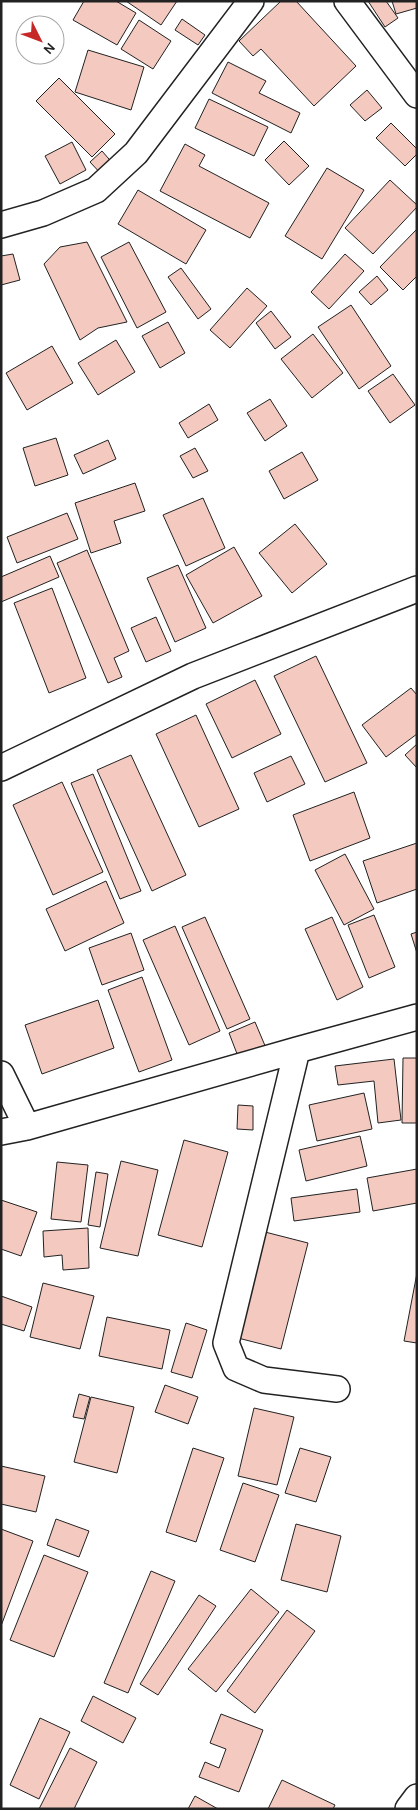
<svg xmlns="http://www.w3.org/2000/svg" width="418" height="1810" viewBox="0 0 418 1810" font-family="Karla,sans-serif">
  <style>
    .building { fill: #f3c9c0; stroke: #222 }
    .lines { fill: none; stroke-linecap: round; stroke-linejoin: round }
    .minor-casing { stroke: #222; stroke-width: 28 }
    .minor { stroke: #fff; stroke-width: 25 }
  </style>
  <rect width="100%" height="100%" fill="#fff"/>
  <path class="building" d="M84,1H116L136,13L117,45L73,20Z
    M126,1H177L161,25Z
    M281,1H296L356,66L314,106L261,49L253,56L239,41Z
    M368,1H386L398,18L385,27Z
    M392,1H417V8L396,14Z
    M182,19L205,35L198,45L175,30Z
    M139,20L171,41L153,69L121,49Z
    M88,50L144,67L131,110L75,92Z
    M228,62L266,81L259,93L300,113L291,133L212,93Z
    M59,78L115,134L92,157L36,101Z
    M367,90L382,108L365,121L350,105Z
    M209,99L268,127L254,156L195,128Z
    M391,123L417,149V154L405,166L376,138Z
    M284,141L309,166L289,185L265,160Z
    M72,142L86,170L60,184L45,156Z
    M185,144L205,155L199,166L269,203L250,238L160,191Z
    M102,151L115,166L103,176L90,162Z
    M327,168L364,190L322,259L285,236Z
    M390,180L417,205V207L373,254L345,228Z
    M138,190L206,230L186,264L118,224Z
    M417,229V276L403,290L380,267Z
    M87,242L127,322L98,328L80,340L44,264L60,247Z
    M129,242L166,312L137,328L101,257Z
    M13,254L20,280L1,285V256Z
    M345,254L364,271L329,309L311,292Z
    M181,268L211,309L198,319L168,277Z
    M377,276L388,290L371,305L359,292Z
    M247,288L267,306L230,348L210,330Z
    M351,305L391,366L359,389L318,327Z
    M271,311L291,337L275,349L256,323Z
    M168,322L185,353L160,368L142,336Z
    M313,334L343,373L312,398L281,359Z
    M116,340L135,372L98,395L78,363Z
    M52,346L73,383L27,410L6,373Z
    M393,374L415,405L390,423L368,391Z
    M270,399L287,426L265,441L247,413Z
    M209,404L218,420L188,438L179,423Z
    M56,438L68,475L35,486L23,448Z
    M108,440L116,459L83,474L74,455Z
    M195,448L208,471L193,478L180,456Z
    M302,452L318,480L284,499L269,471Z
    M135,483L145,511L114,521L121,543L91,553L75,503Z
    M203,498L225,548L186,566L163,515Z
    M67,513L78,539L17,563L7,537Z
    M295,524L327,564L292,593L259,553Z
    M234,547L262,596L213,623L186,575Z
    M87,550L129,651L114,658L122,677L108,683L57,563Z
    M50,556L59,577L1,602V577Z
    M178,565L206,628L175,642L147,578Z
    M52,588L86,678L49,693L14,603Z
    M156,617L171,651L146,662L131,628Z
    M316,656L367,763L325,782L274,676Z
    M255,680L281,734L232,758L206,704Z
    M411,688L417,695V734L386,757L362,725Z
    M196,715L239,809L199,827L156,734Z
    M417,744V768L405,755Z
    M131,755L186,875L152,891L97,770Z
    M291,756L305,784L267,802L254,773Z
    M93,774L141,891L120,899L71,783Z
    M62,782L103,872L53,895L13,805Z
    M354,792L370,838L310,861L293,815Z
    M417,843V889L377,903L363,861Z
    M345,854L374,909L344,925L315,870Z
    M106,881L124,923L65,951L46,909Z
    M374,915L395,967L369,978L348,925Z
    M205,917L250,1019L227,1029L182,927Z
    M332,917L363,987L337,1000L305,929Z
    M175,926L220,1031L189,1045L143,940Z
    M417,932V953L411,934Z
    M131,933L144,970L102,985L89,948Z
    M142,977L172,1060L139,1072L108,990Z
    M98,1000L114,1048L42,1074L25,1025Z
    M255,1022L266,1048L239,1059L229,1033Z
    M403,1058H417V1123H402Z
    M394,1059L401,1120L378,1123L374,1081L338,1085L335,1066Z
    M364,1093L372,1129L317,1141L309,1105Z
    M238,1105L253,1106V1130L237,1129Z
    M360,1136L367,1166L306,1181L299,1150Z
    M184,1140L228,1152L202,1247L158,1235Z
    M121,1161L158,1170L138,1256L100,1248Z
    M57,1162L88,1165L81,1222L51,1219Z
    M417,1169V1203L373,1211L367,1178Z
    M96,1172L108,1174L100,1227L88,1225Z
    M357,1189L360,1212L294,1221L291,1198Z
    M1,1200L37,1212L21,1256L1,1249Z
    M88,1228L89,1268L63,1270L62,1255L44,1257L43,1231Z
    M265,1232L308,1243L281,1349L238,1338Z
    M417,1273V1343L404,1341Z
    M43,1283L94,1296L80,1349L30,1337Z
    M1,1296L32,1307L24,1331L1,1324Z
    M107,1317L170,1330L162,1369L99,1356Z
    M186,1323L207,1330L192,1378L171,1372Z
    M165,1385L198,1397L188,1424L155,1412Z
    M79,1394L90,1397L84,1419L73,1417Z
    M91,1397L134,1407L117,1473L74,1462Z
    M254,1408L294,1417L277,1485L238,1476Z
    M193,1448L224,1458L196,1542L166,1532Z
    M300,1448L331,1457L316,1502L285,1493Z
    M1,1466L45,1476L36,1512L1,1504Z
    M243,1483L279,1495L255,1562L220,1550Z
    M56,1519L89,1531L79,1557L47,1545Z
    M296,1524L341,1536L327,1592L281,1580Z
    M1,1529L33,1541L1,1626Z
    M44,1555L88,1572L54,1657L10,1640Z
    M151,1571L175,1581L128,1693L104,1683Z
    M251,1589L279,1612L216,1692L188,1669Z
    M199,1595L216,1606L158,1695L140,1684Z
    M287,1610L315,1631L255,1713L227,1691Z
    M93,1696L136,1718L123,1743L81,1721Z
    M221,1714L263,1730L239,1792L199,1777L205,1762L219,1768L226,1749L210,1743Z
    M40,1718L70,1732L39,1799L10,1785Z
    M70,1748L97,1762L74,1809H39Z
    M282,1780L335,1805L333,1809H268Z
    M195,1796L218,1809H188Z"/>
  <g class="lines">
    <defs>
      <path id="minor" d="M347,1L417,95
        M1,225L43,213L96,190L136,153L251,1
        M1,768L193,676L417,589
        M297,1050L226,1343L236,1368L264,1380L337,1389
        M1,1074L27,1127
        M1,1132L27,1127L297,1050L417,1017
        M408,1809L417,1797"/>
    </defs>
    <use href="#minor" class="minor-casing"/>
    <use href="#minor" class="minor"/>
  </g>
  <rect width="418" height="1810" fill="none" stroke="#222222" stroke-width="5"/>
  <g transform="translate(40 40) rotate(132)"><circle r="24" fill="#ffffff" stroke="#a7a7a7"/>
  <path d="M0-4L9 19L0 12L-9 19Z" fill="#c62828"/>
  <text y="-8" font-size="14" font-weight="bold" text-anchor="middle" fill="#222222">N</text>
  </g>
</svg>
